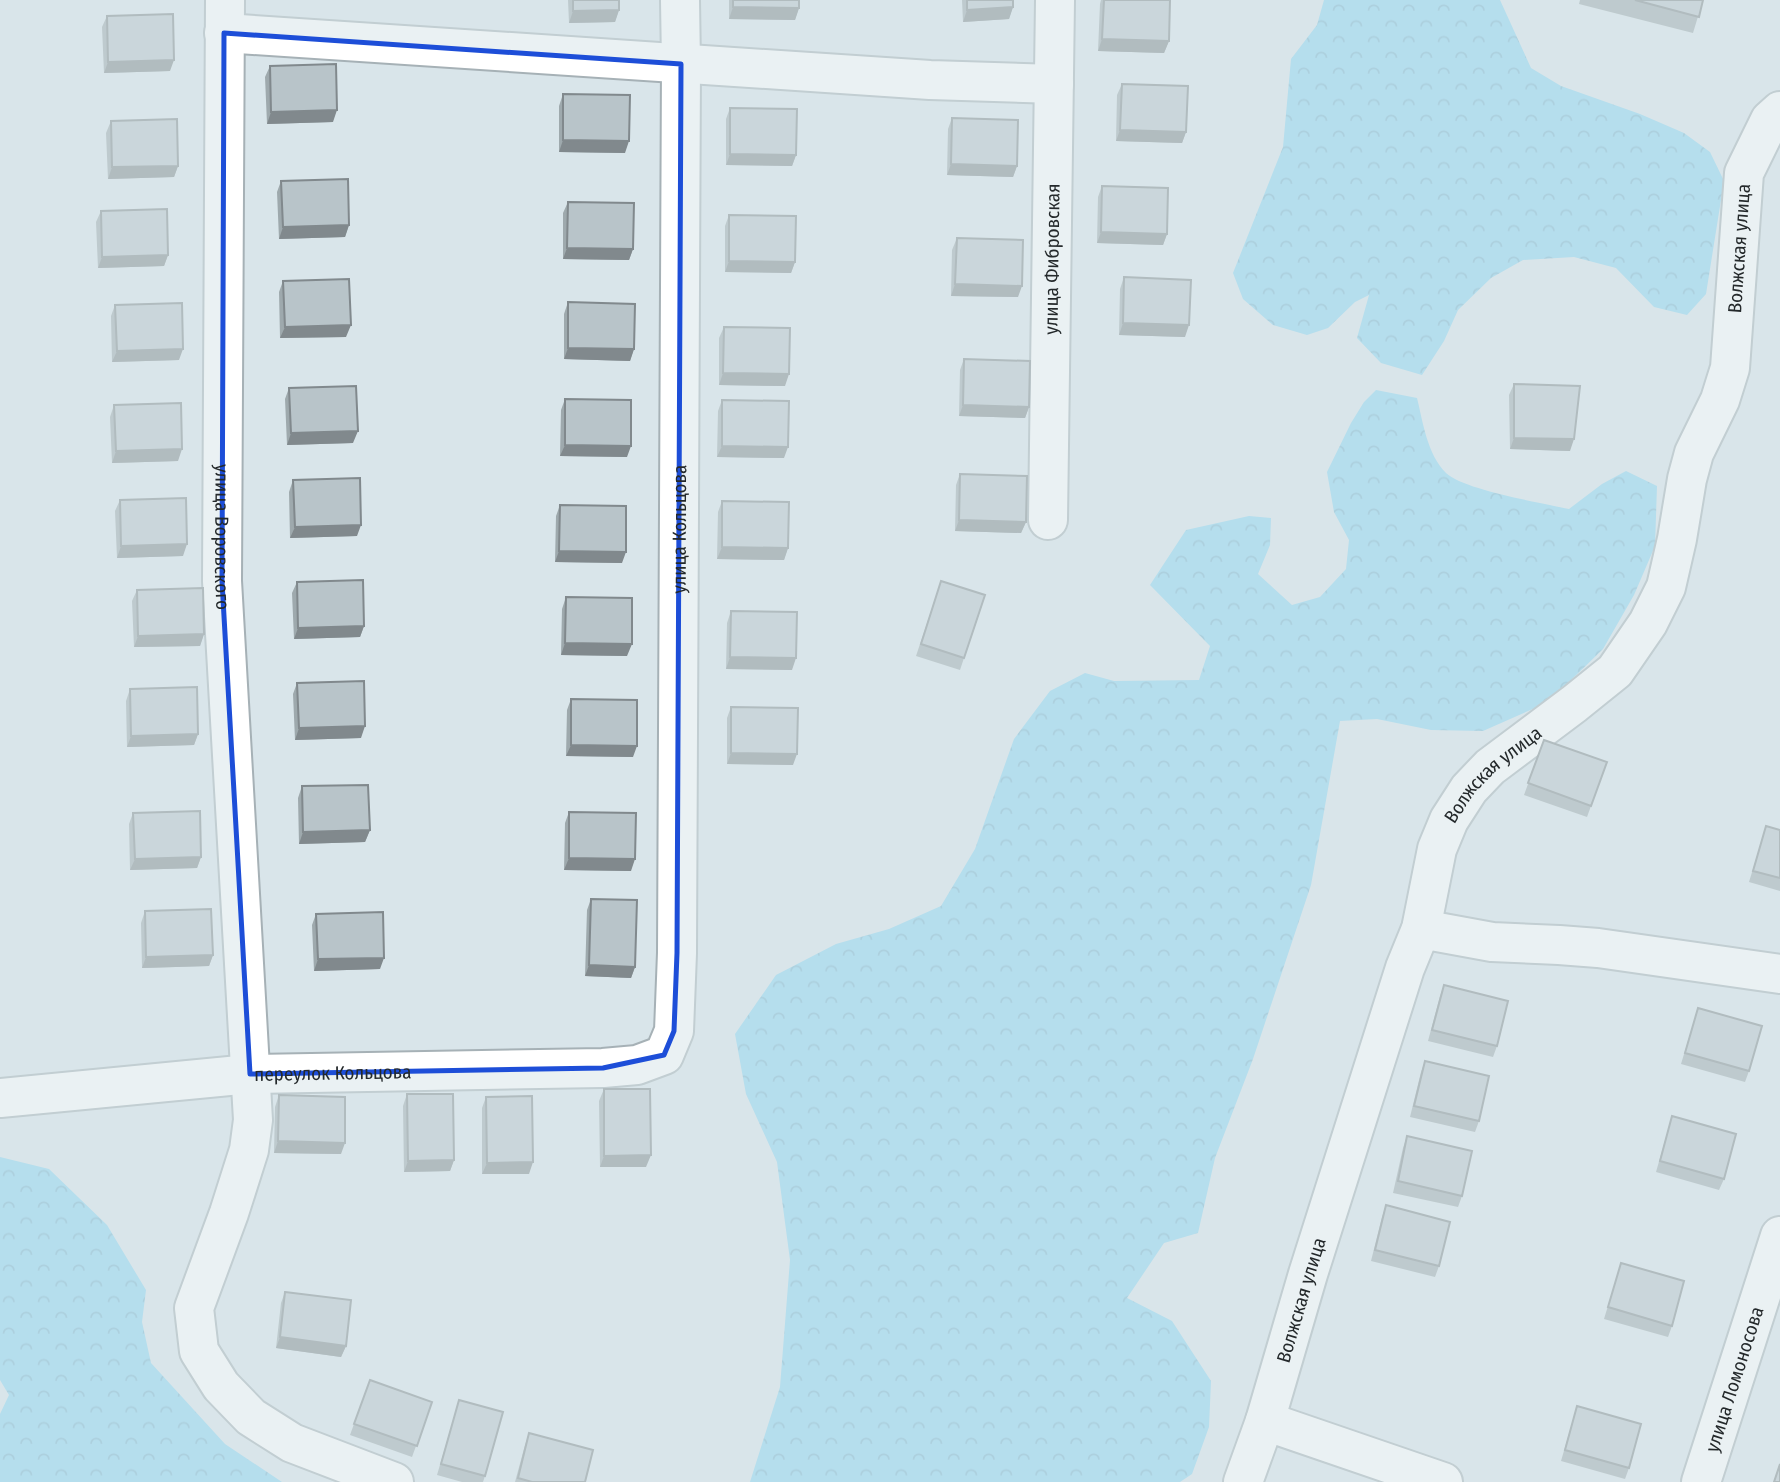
<svg xmlns="http://www.w3.org/2000/svg" width="1780" height="1482" viewBox="0 0 1780 1482" font-family="'Fira Sans Condensed',sans-serif">
  <style>
    .forest { fill: url(#forest-crowns) }
    .lines { fill: none; stroke-linecap: round; stroke-linejoin: round }
    .minor-casing { stroke: #a6b1b6; stroke-width: 42 }
    .minor { stroke: #fff; stroke-width: 38 }
    .wall { fill: #9ea9ad }
    .shaded-wall { fill: #81898d }
    .building { fill: #b8c4c9; stroke: #81898d; stroke-width: 2 }
    .marked { fill: none; stroke: #1d4ed8; stroke-width: 5; stroke-linejoin: round }
    .labels { text-anchor: middle; dominant-baseline: central; stroke-width: 5; stroke-linejoin: round; paint-order: stroke }
    .street-label { font-size: 19px; fill: #24292b; stroke: #fff }
  </style>
  <defs>
    <pattern id="forest-crowns" width="20" height="18" patternUnits="userSpaceOnUse" patternTransform="scale(1.75)"><rect width="20" height="18" fill="#8ad4f2"/><path d="M2 6a3 3 0 1 1 6 0M12 15a3 3 0 1 1 6 0" fill="none" stroke="#77b6d0"/></pattern>
  </defs>
  <rect width="100%" height="100%" fill="#d9e5ea"/>
  <path class="forest" d="M1324,0H1500L1531,68L1561,86L1640,114L1684,133L1710,152L1724,181L1706,294L1687,315L1654,307L1616,268L1574,257L1523,260L1491,278L1458,310L1444,341L1422,375L1381,363L1357,338L1369,295L1355,302L1328,328L1307,335L1273,325L1243,299L1233,273L1283,147L1291,59L1317,25Z
    M1376,390L1417,398C1423,422 1427,454 1446,473C1464,490 1542,503 1569,509L1602,484L1626,471L1657,486L1655,546L1634,595L1603,649L1569,682L1535,708L1483,731L1431,730L1377,719L1340,721L1311,885L1253,1059L1215,1158L1198,1233L1164,1243L1127,1298L1172,1321L1211,1381L1209,1427L1192,1474L1180,1482H750L780,1387L790,1260L777,1162L746,1094L735,1034L776,975L836,944L889,929L941,906L975,849L1014,739L1050,691L1085,673L1114,681L1199,680L1210,646L1150,585L1186,530L1249,516L1271,518L1270,545L1258,574L1292,605L1320,597L1346,569L1349,540L1334,512L1327,472L1351,423L1364,402Z
    M0,1157L49,1169L107,1225L146,1290L142,1322L151,1363L225,1444L282,1482H0V1414L9,1395L0,1380Z"/>
  <g class="lines">
    <defs>
      <g id="minor">
        <path id="s1" d="M225,0L222,581L253,1120L249,1150L229,1213L194,1308L199,1351L221,1386L251,1417L292,1443L394,1482"/>
        <path d="M224,33L930,80L1054,84"/>
        <path id="s2" d="M1048,520L1055,0"/>
        <path d="M1421,929L1492,942L1559,945L1598,948L1780,974"/>
        <path id="s3" d="M0,1098L250,1074L603,1068L637,1065L664,1055L674,1031L677,953L681,64L680,0"/>
        <path d="M1265,1421L1443,1482"/>
        <path id="s4" d="M1243,1482L1265,1421L1308,1274L1405,968L1421,929L1437,849L1449,820L1469,789L1490,767L1574,704L1615,671L1648,623L1666,587L1677,539L1687,479L1694,453L1720,400L1730,368L1744,173L1770,120L1780,111"/>
        <path id="s5" d="M1701,1482L1780,1236"/>
      </g>
    </defs>
    <use href="#minor" class="minor-casing"/>
    <use href="#minor" class="minor"/>
  </g>
  <path class="wall" d="M568,0H619V10L615,22L569,23Z
    M729,0H799V8L795,20L729,19Z
    M962,0H1013V7L1009,19L963,22Z
    M1101,0H1170L1169,41L1164,53L1098,51L1100,4Z
    M1580,0H1703L1693,33L1579,4Z
    M107,16L170,71L104,73L102,27Z
    M270,66L333,122L267,124L265,77Z
    M1122,84L1186,132L1182,143L1116,141L1117,95Z
    M563,94L625,153L559,152V106Z
    M730,108L796,155L792,166L726,165V119Z
    M952,118L1017,166L1013,177L947,175L948,129Z
    M111,121L178,166L174,177L108,179L106,133Z
    M281,181L349,225L345,237L279,239L277,192Z
    M1102,186L1167,234L1163,245L1097,243L1098,197Z
    M568,202L633,249L629,260L563,259V213Z
    M101,211L168,255L164,266L98,268L96,222Z
    M729,215L795,262L791,273L725,272V226Z
    M957,238L1018,297L951,296L952,250Z
    M1124,277L1185,337L1119,335L1120,289Z
    M283,281L346,337L280,338L279,292Z
    M568,302L634,349L630,361L564,359V314Z
    M115,305L179,360L112,362L111,316Z
    M724,327L785,386L719,385V338Z
    M964,359L1029,407L1025,418L959,416L960,370Z
    M1514,384L1570,451L1510,449L1509,395Z
    M289,388L353,443L287,445L285,399Z
    M565,399L627,457L560,456L561,410Z
    M722,400L784,458L717,457L718,411Z
    M114,405L178,461L112,463L110,417Z
    M960,474L1026,522L1021,533L955,531L956,485Z
    M293,480L357,536L290,538L289,492Z
    M120,500L183,556L117,558L115,511Z
    M722,501L788,548L784,560L717,559L718,512Z
    M560,505L622,563L555,562L556,516Z
    M941,581L985,595L960,670L916,656Z
    M297,582L364,626L360,637L294,639L292,593Z
    M137,590L204,634L200,646L134,647L132,601Z
    M566,597L627,656L561,655L562,609Z
    M731,611L792,670L726,669L727,623Z
    M297,683L361,738L295,740L293,694Z
    M130,689L198,734L194,745L127,747L126,701Z
    M571,699L633,757L566,756L567,710Z
    M731,707L793,765L727,764V718Z
    M1544,740L1607,762L1587,817L1524,795Z
    M302,786L370,830L365,842L299,844L298,798Z
    M569,812L631,871L564,870L565,823Z
    M133,813L201,857L197,868L130,870L129,824Z
    M1766,826L1780,830V891L1749,882Z
    M591,899L635,967L631,978L585,976L587,910Z
    M145,911L213,955L209,966L142,968L141,923Z
    M316,914L380,969L314,971L312,925Z
    M1444,985L1497,1046L1493,1057L1428,1041L1440,996Z
    M1698,1008L1749,1071L1745,1082L1681,1064Z
    M1425,1061L1479,1121L1475,1132L1410,1117L1421,1072Z
    M604,1089L646,1167H600L599,1101Z
    M407,1094L454,1160L450,1171L404,1172L403,1106Z
    M279,1095L341,1154L274,1153L275,1107Z
    M486,1097L529,1174H482V1108Z
    M1672,1116L1724,1179L1719,1190L1656,1172Z
    M1407,1136L1462,1196L1458,1207L1393,1193L1403,1148Z
    M1386,1205L1439,1266L1435,1277L1371,1261L1382,1217Z
    M1621,1263L1672,1326L1668,1337L1604,1319Z
    M285,1292L346,1346L341,1357L276,1348L281,1303Z
    M370,1380L432,1402L412,1457L350,1435Z
    M459,1400L485,1476L483,1482H462L437,1475Z
    M1577,1406L1629,1468L1625,1479L1561,1461Z
    M529,1433L585,1482H515L525,1445Z"/>
  <path class="shaded-wall" d="M733,7L799,8L795,20L729,19Z
    M1013,7L1009,19L963,22L967,10Z
    M619,10L615,22L569,23L573,11Z
    M1102,39L1169,41L1164,53L1098,51Z
    M174,60L170,71L104,73L108,62Z
    M337,110L333,122L267,124L271,112Z
    M1120,130L1186,132L1182,143L1116,141Z
    M563,140L629,141L625,153L559,152Z
    M730,154L796,155L792,166L726,165Z
    M951,164L1017,166L1013,177L947,175Z
    M178,166L174,177L108,179L112,167Z
    M349,225L345,237L279,239L283,227Z
    M1101,232L1167,234L1163,245L1097,243Z
    M567,248L633,249L629,260L563,259Z
    M168,255L164,266L98,268L102,257Z
    M729,261L795,262L791,273L725,272Z
    M955,284L1022,286L1018,297L951,296Z
    M1123,323L1189,325L1185,337L1119,335Z
    M351,325L346,337L280,338L285,327Z
    M568,348L634,349L630,361L564,359Z
    M183,349L179,360L112,362L117,351Z
    M723,373L789,374L785,386L719,385Z
    M963,405L1029,407L1025,418L959,416Z
    M358,431L353,443L287,445L291,433Z
    M1514,438L1574,439L1570,451L1510,449Z
    M565,445L631,446L627,457L560,456Z
    M722,446L788,447L784,458L717,457Z
    M182,449L178,461L112,463L116,451Z
    M959,520L1026,522L1021,533L955,531Z
    M361,525L357,536L290,538L295,527Z
    M187,544L183,556L117,558L121,546Z
    M722,547L788,548L784,560L717,559Z
    M559,551L626,552L622,563L555,562Z
    M364,626L360,637L294,639L298,628Z
    M204,634L200,646L134,647L138,636Z
    M565,643L632,644L627,656L561,655Z
    M730,657L796,658L792,670L726,669Z
    M365,726L361,738L295,740L299,728Z
    M198,734L194,745L127,747L131,736Z
    M571,745L637,746L633,757L566,756Z
    M731,753L797,754L793,765L727,764Z
    M370,830L365,842L299,844L303,832Z
    M201,857L197,868L130,870L135,859Z
    M569,858L635,859L631,871L564,870Z
    M213,955L209,966L142,968L146,957Z
    M384,958L380,969L314,971L318,959Z
    M589,965L635,967L631,978L585,976Z
    M278,1141L345,1143L341,1154L274,1153Z
    M651,1155L646,1167H600L604,1156Z
    M454,1160L450,1171L404,1172L408,1161Z
    M533,1162L529,1174H482L487,1163Z
    M280,1337L346,1346L341,1357L276,1348Z"/>
  <path class="building" d="M573,0H619V10L573,11Z
    M733,0H799V8L733,7Z
    M967,0H1013V7L967,10Z
    M1104,0H1170L1169,41L1102,39Z
    M1635,0H1703L1699,17Z
    M173,14L174,60L108,62L107,16Z
    M336,64L337,110L271,112L270,66Z
    M1122,84L1188,86L1186,132L1120,130Z
    M563,94L630,95L629,141L563,140Z
    M730,108L797,109L796,155L730,154Z
    M952,118L1018,120L1017,166L951,164Z
    M177,119L178,166L112,167L111,121Z
    M348,179L349,225L283,227L281,181Z
    M1102,186L1168,188L1167,234L1101,232Z
    M568,202L634,203L633,249L567,248Z
    M167,209L168,255L102,257L101,211Z
    M729,215L796,216L795,262L729,261Z
    M957,238L1023,240L1022,286L955,284Z
    M1124,277L1191,280L1189,325L1123,323Z
    M349,279L351,325L285,327L283,281Z
    M568,302L635,304L634,349L568,348Z
    M182,303L183,349L117,351L115,305Z
    M724,327L790,328L789,374L723,373Z
    M964,359L1030,361L1029,407L963,405Z
    M1514,384L1580,386L1574,439L1514,438Z
    M356,386L358,431L291,433L289,388Z
    M565,399L631,400V446L565,445Z
    M722,400L789,401L788,447L722,446Z
    M181,403L182,449L116,451L114,405Z
    M960,474L1027,476L1026,522L959,520Z
    M360,478L361,525L295,527L293,480Z
    M186,498L187,544L121,546L120,500Z
    M722,501L789,502L788,548L722,547Z
    M560,505L626,506V552L559,551Z
    M363,580L364,626L298,628L297,582Z
    M941,581L985,595L964,658L921,644Z
    M203,588L204,634L138,636L137,590Z
    M566,597L632,598V644L565,643Z
    M731,611L797,612L796,658L730,657Z
    M364,681L365,726L299,728L297,683Z
    M197,687L198,734L131,736L130,689Z
    M571,699L637,700V746L571,745Z
    M731,707L798,708L797,754L731,753Z
    M1544,740L1607,762L1591,806L1528,783Z
    M368,785L370,830L303,832L302,786Z
    M200,811L201,857L135,859L133,813Z
    M569,812L636,813L635,859L569,858Z
    M1766,826L1780,830V878L1753,871Z
    M591,899L637,900L635,967L589,965Z
    M211,909L213,955L146,957L145,911Z
    M383,912L384,958L318,959L316,914Z
    M1444,985L1508,1001L1497,1046L1432,1030Z
    M1698,1008L1762,1026L1749,1071L1685,1053Z
    M1425,1061L1489,1076L1479,1121L1414,1106Z
    M604,1089H650L651,1155L604,1156Z
    M407,1094H453L454,1160L408,1161Z
    M279,1095L345,1097V1143L278,1141Z
    M532,1096L533,1162L487,1163L486,1097Z
    M1672,1116L1736,1134L1724,1179L1660,1161Z
    M1407,1136L1472,1151L1462,1196L1398,1181Z
    M1386,1205L1450,1222L1439,1266L1375,1250Z
    M1621,1263L1684,1281L1672,1326L1608,1307Z
    M285,1292L351,1300L346,1346L280,1337Z
    M370,1380L432,1402L417,1446L354,1424Z
    M459,1400L503,1412L485,1476L441,1464Z
    M1577,1406L1641,1424L1629,1468L1565,1450Z
    M529,1433L593,1450L585,1482H532L518,1478Z
    M1780,1464V1482H1774Z"/>
  <path d="M0 0H1780V1482H0ZM224,33L681,64L677,953L674,1031L664,1055L603,1068L250,1074L222,581Z" fill="#d9e5ea" fill-opacity=".55" fill-rule="evenodd"/>
  <path class="marked" d="M224,33L681,64L677,953L674,1031L664,1055L603,1068L250,1074L222,581Z"/>
  <g class="labels">
    <g class="street-label">
      <text stroke="none"><textPath href="#s4" startOffset="1367">Волжская улица</textPath></text>
      <text stroke="none"><textPath href="#s2" startOffset="261">улица Фибровская</textPath></text>
      <text stroke="none"><textPath href="#s3" startOffset="1195">улица Кольцова</textPath></text>
      <text stroke="none"><textPath href="#s1" startOffset="537">улица Воровского</textPath></text>
      <text stroke="none"><textPath href="#s4" startOffset="758">Волжская улица</textPath></text>
      <text stroke="none"><textPath href="#s3" startOffset="334">переулок Кольцова</textPath></text>
      <text stroke="none"><textPath href="#s4" startOffset="191">Волжская улица</textPath></text>
      <text stroke="none"><textPath href="#s5" startOffset="108">улица Ломоносова</textPath></text>
    </g>
  </g>
</svg>
